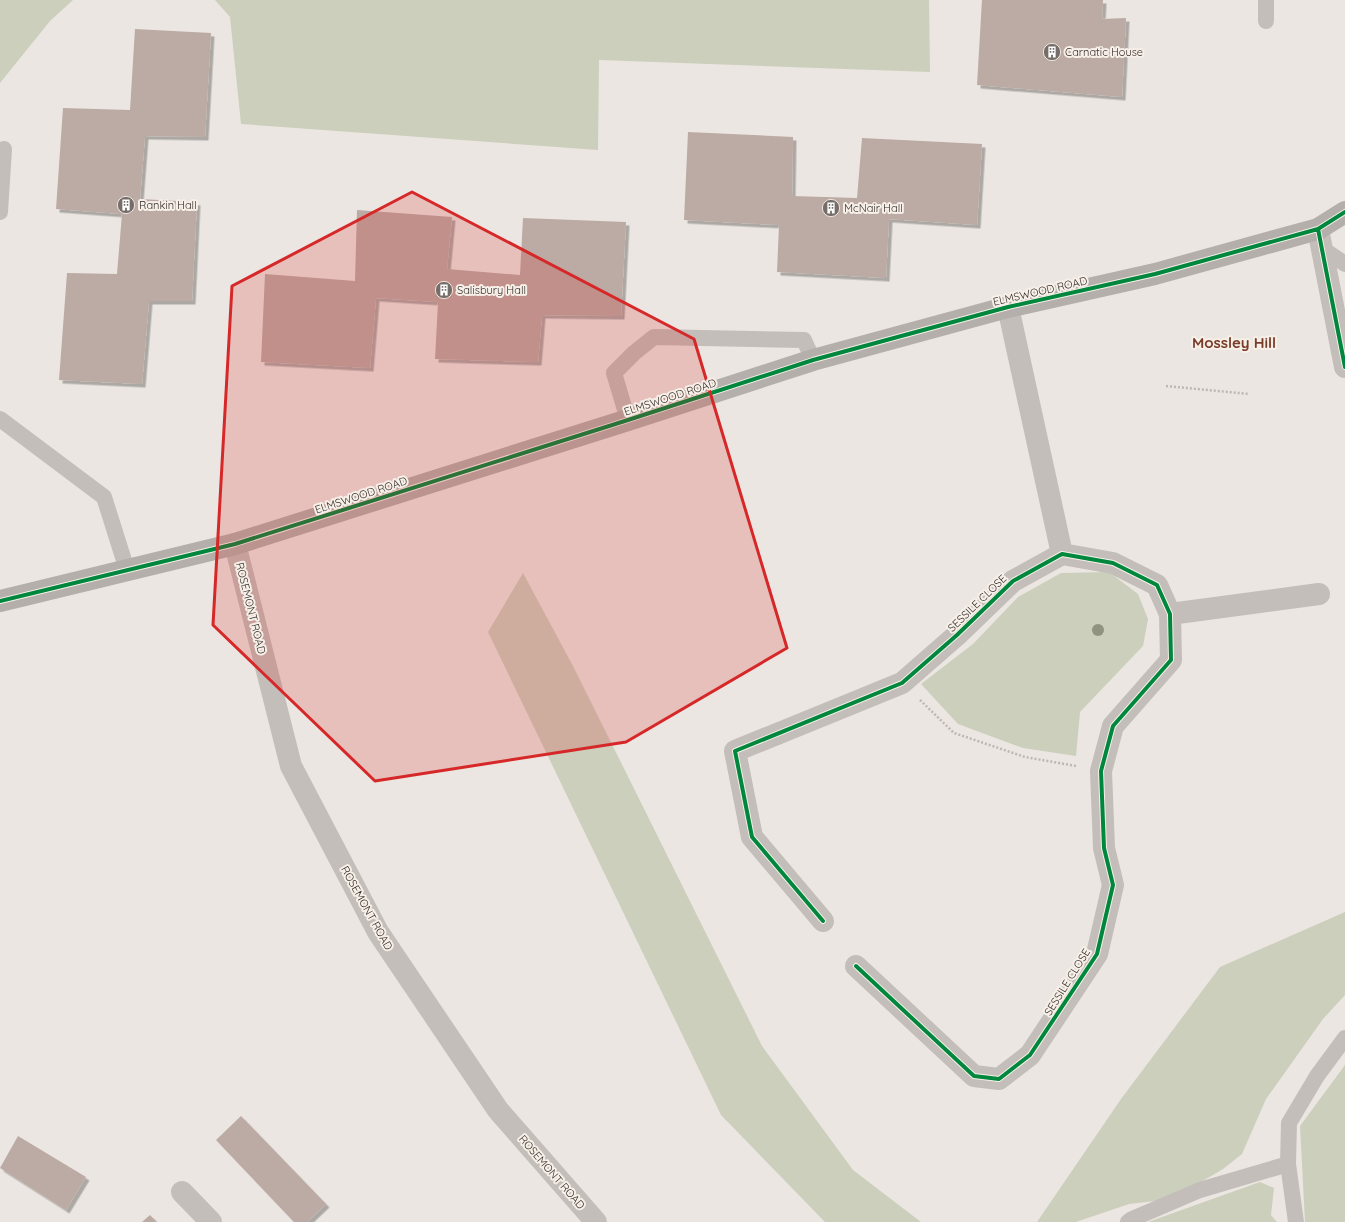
<svg xmlns="http://www.w3.org/2000/svg" width="1345" height="1222" viewBox="0 0 1345 1222" font-family="Quicksand,sans-serif">
  <style>
    .green { fill: #cccfbc }
    .building { fill: #bcaba4; filter: url(#shadow) }
    .lines { fill: none; stroke-linecap: round; stroke-linejoin: round }
    .path { stroke: #bcb7b2; stroke-width: 2.5; stroke-dasharray: 2 2; stroke-linecap: butt }
    .lane { stroke: #c3beba; stroke-width: 16 }
    .street { stroke: #c3beba; stroke-width: 22 }
    .secondary { stroke: #b4afab; stroke-width: 22 }
    .cycleway-casing { stroke: #f7f0e8; stroke-width: 6 }
    .cycleway { stroke: #00873e; stroke-width: 4 }
    .tree { fill: #8f937f }
    .marked { fill: #d62828; fill-opacity: 0.2; stroke: #d62828; stroke-width: 3; stroke-linejoin: round }
    .labels { text-anchor: middle; dominant-baseline: central; stroke-width: 4; stroke-linejoin: round; paint-order: stroke }
    .poi-label { font-size: 11px; fill: #342c29; stroke: #f7f0e8; text-anchor: start }
    .street-label { font-size: 11px; fill: #342c29; stroke: #f7f0e8 }
    .district-label { font-size: 15px; font-weight: bold; fill: #793e2b; stroke: #f7f0e8 }
  </style>
  <defs>
    <filter id="shadow"><feDropShadow dx="3.5" dy="3.5" stdDeviation="0" flood-color="#0004"/></filter>
  </defs>
  <rect width="100%" height="100%" fill="#ebe6e1"/>
  <path class="green" d="M0,0H73L50,21L0,83Z
    M215,0H929L930,72L599,60L598,150L241,124L230,17Z
    M1109,572L1138,594L1148,619L1143,646L1080,712L1076,756L1023,748L958,724L921,684L973,644L1018,597L1061,573Z
    M523,573L573,666L762,1046L853,1170L921,1222H825L721,1115L488,632Z
    M1345,912V995L1323,1019L1266,1099L1242,1154L1223,1169L1172,1199L1129,1204L1076,1222H1037L1121,1099L1220,967Z
    M1345,1065V1222H1305L1300,1126Z
    M1260,1182L1274,1188L1271,1215L1277,1222H1148Z"/>
  <path class="building" d="M982,0H1103L1102,19L1126,18L1122,97L977,85Z
    M135,29L211,33L205,137L145,136L140,199L197,202L192,301H149L142,384L59,380L67,273L117,274L122,214L56,209L63,108L130,110Z
    M688,132L793,137L792,196L857,198L862,138L982,144L977,225L889,219L886,278L777,272L779,225L684,220Z
    M357,210L452,217L447,269L520,275L523,218L626,222L621,316L542,315L538,362L435,359L438,302L376,298L370,368L261,362L265,274L355,281Z
    M241,1116L326,1204L307,1222H294L216,1140Z
    M18,1136L86,1177L66,1210L0,1168Z
    M150,1215L157,1222H142Z"/>
  <g class="lines">
    <path class="path" d="M1166,386L1249,394
      M920,700L954,733L1025,757L1076,766"/>
    <path class="lane" d="M1266,21V0
      M0,212L4,149
      M1323,249L1345,264
      M0,419L104,497L127,570
      M628,420L614,373L634,353L654,337L804,340L813,360
      M1128,1222L1132,1219L1200,1190L1288,1164
      M1296,1222L1288,1164L1289,1123L1317,1076L1345,1038"/>
    <path class="street" d="M1318,229L1345,367
      M1008,307L1062,554
      M235,544L291,766L378,932L498,1110L596,1222
      M1170,614L1319,594
      M823,921L752,837L735,751L902,683L957,635L1013,581L1062,554L1113,563L1157,585L1170,614L1171,660L1113,726L1101,771L1104,848L1113,885L1097,954L1030,1055L999,1079L974,1076L856,966
      M182,1192L211,1222"/>
    <path class="secondary" d="M0,601L235,544L628,420L813,360L1008,307L1155,274L1318,229L1345,212"/>
    <defs>
      <path id="cycleway" d="M1318,229L1345,367
        M0,601L235,544L628,420L813,360L1008,307L1155,274L1318,229L1345,212
        M823,921L752,837L735,751L902,683L957,635L1013,581L1062,554L1113,563L1157,585L1170,614L1171,660L1113,726L1101,771L1104,848L1113,885L1097,954L1030,1055L999,1079L974,1076L856,966"/>
    </defs>
    <use href="#cycleway" class="cycleway-casing"/>
    <use href="#cycleway" class="cycleway"/>
  </g>
  <circle class="tree" cx="1098" cy="630" r="6"/>
  <path class="marked" d="M412,192L694,339L787,648L626,742L375,781L213,625L232,286Z"/>
  <defs>
    <symbol id="building-disc" viewBox="-11 -11 22 22"><circle r="9.5" fill="#746d69" stroke="#f7f0e8"/><path d="M-4-6H4V6H1V3H-1V6H-4ZM-2.5-4.3h1.7v1.8h-1.7ZM.8-4.3h1.7v1.8H.8ZM-2.5-1h1.7V.8h-1.7ZM.8-1h1.7V.8H.8Z" fill="#fff"/></symbol>
  </defs>
  <g fill-rule="evenodd">
    <use href="#building-disc" x="1042" y="42" width="20" height="20"/>
    <use href="#building-disc" x="116" y="195" width="20" height="20"/>
    <use href="#building-disc" x="821" y="198" width="20" height="20"/>
    <use href="#building-disc" x="434" y="280" width="20" height="20"/>
  </g>
  <g class="labels">
    <g class="poi-label">
      <text x="1065" y="52">Carnatic House</text>
      <text x="139" y="205">Rankin Hall</text>
      <text x="844" y="208">McNair Hall</text>
      <text x="457" y="290">Salisbury Hall</text>
    </g>
    <g class="street-label">
      <text transform="translate(1040 291) rotate(-13)">ELMSWOOD ROAD</text>
      <text transform="translate(670 397) rotate(-18)">ELMSWOOD ROAD</text>
      <text transform="translate(361 495) rotate(-18)">ELMSWOOD ROAD</text>
      <text transform="translate(977 603) rotate(-44)">SESSILE CLOSE</text>
      <text transform="translate(251 608) rotate(76)">ROSEMONT ROAD</text>
      <text transform="translate(367 908) rotate(61)">ROSEMONT ROAD</text>
      <text transform="translate(1067 982) rotate(-58)">SESSILE CLOSE</text>
      <text transform="translate(552 1172) rotate(49)">ROSEMONT ROAD</text>
    </g>
    <g class="district-label">
      <text x="1234" y="342">Mossley Hill</text>
    </g>
  </g>
</svg>
